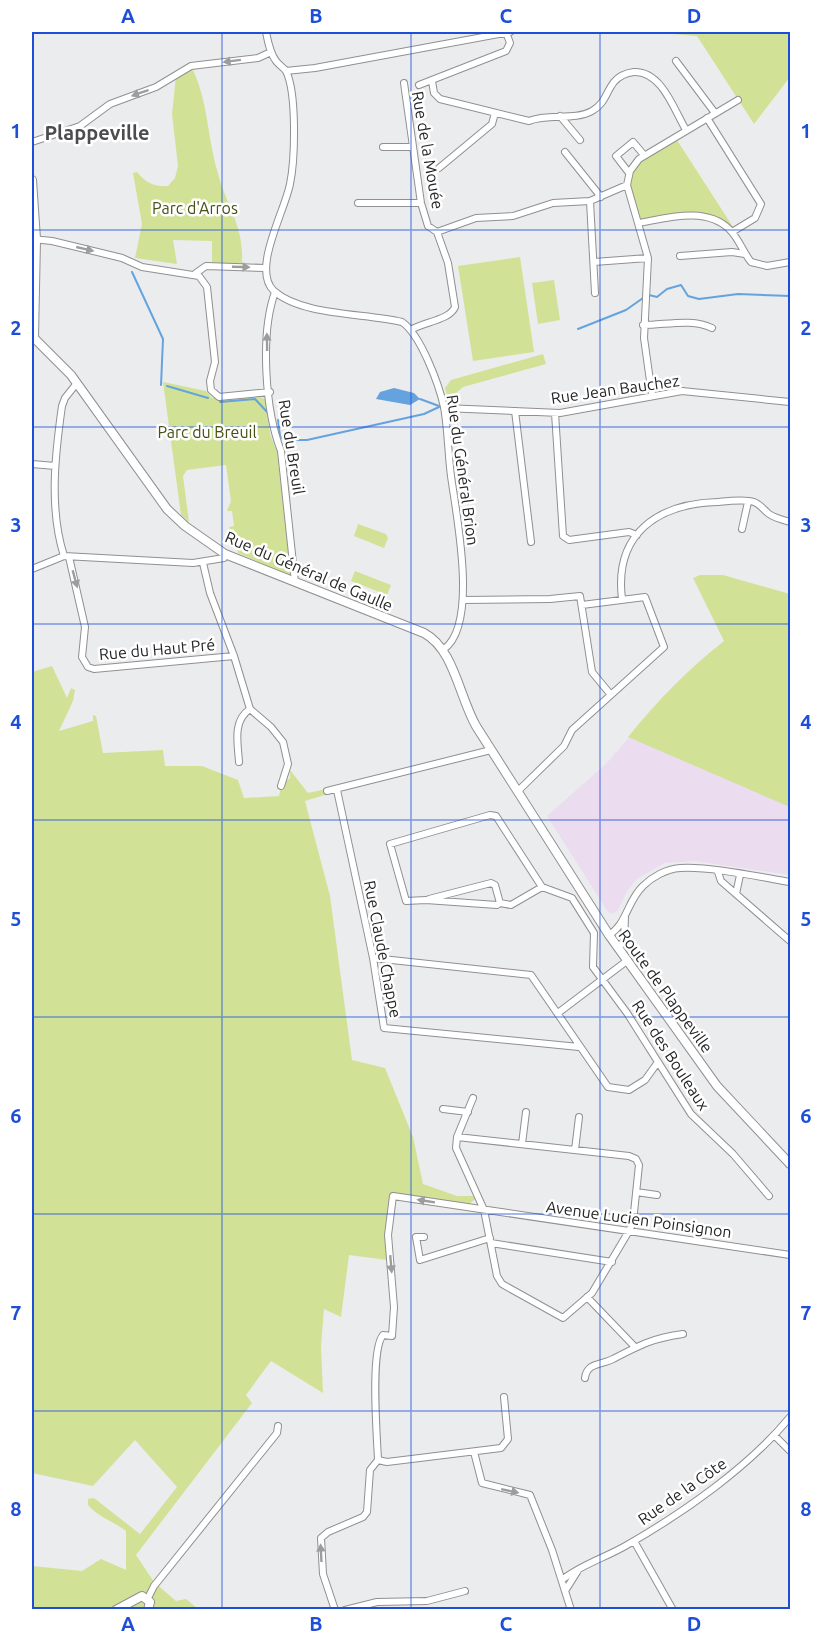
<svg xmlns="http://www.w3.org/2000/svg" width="822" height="1641" viewBox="0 0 822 1641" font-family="Ubuntu,sans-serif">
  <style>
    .medical { fill: #ebdcef }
    .green { fill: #d1e296 }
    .water { fill: #64a3de }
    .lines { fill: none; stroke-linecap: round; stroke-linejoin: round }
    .stream { stroke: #64a3de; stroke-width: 2 }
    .minor-casing { stroke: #909092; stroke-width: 8 }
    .tertiary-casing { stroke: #909092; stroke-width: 10 }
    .minor { stroke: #fff; stroke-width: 6 }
    .tertiary { stroke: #fff; stroke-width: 8 }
    .oneway { fill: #9d9d9d }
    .grid { fill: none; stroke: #1d4ed8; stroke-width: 1.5; stroke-opacity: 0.55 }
    .labels { text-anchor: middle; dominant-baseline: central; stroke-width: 5; stroke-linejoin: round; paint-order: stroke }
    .street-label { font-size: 16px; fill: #252526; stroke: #fff }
    .park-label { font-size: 16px; fill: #465115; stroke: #fff }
    .quarter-label { font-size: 20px; font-weight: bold; fill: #4c4c4e; stroke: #fff }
    .neatline { fill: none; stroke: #1d4ed8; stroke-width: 2 }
    .grid-label { font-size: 20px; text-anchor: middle; font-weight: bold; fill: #1d4ed8 }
  </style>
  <rect width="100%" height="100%" fill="#ebecee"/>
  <path class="medical" d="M637,728L790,799V875L695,861L664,863L637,879L627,891L618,910L612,914L608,912L547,816L607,763Z"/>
  <path class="green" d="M644,32H790V77L754,124L697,36Z
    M191,66C208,99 207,135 217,170C226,207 244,223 242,264H212V241L173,240L177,264L135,258L142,224L133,173L137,172C146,183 154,187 168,186L175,178L178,166L172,114L176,75Z
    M675,137L735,230L697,216L639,223L627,185L632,167Z
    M520,257L534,352L473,361L458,266Z
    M554,280L560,320L538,324L532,283Z
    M543,354L546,364L463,387L448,400L445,388L451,380Z
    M163,382L206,391L212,398L260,397L265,399L270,434L277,452L291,576L238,553L234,529H230L229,527L234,526L232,511H227L231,501L226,465L187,470L183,476L189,522L181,515Z
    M358,524L386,534L388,538L384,548L354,536Z
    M355,571L391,585L387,595L351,581Z
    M700,575H723L790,594V807L628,737C657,701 687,670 724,641L693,578Z
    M52,666L67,698L71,688L75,690L73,701L59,731L93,721V715L96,716L103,753L163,750L165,766H202L238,780L244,798L279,796L281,786L290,778V770L308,793L326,789L328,794L305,801L330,896L352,1060L385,1068L413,1137L423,1184L457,1196H473L475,1199L466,1207L393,1196L387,1260L349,1255L341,1317L324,1309L321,1346L323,1393L271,1361L246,1395L252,1403L136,1555L154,1582L176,1601L186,1599L198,1609H32V1566L82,1571L101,1559L126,1570V1531C113,1521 98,1517 88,1505V1499L94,1498L140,1534L177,1487L135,1440L93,1486L32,1473V672Z"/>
  <path class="water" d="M394,388L414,393L420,399L410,405L376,399L380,392Z"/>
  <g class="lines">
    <path class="stream" d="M132,272L163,339L161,385
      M649,295L657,297L667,289L681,285L688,296L699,299L738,294L790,296
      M578,329L626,310L643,298
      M167,386L208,398
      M420,399L439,406
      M220,402L255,399L269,414
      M278,420L280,436L284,440H307L424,414L439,407"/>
    <defs>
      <path id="minor" d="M266,32C268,42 270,53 276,61C279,65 284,68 286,71C297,93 295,160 290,184C285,211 251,270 274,291C302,316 366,313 402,322C421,335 439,385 444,407C448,430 448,453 451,476C456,514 479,624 444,649
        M676,61L715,113
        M286,71L315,68L510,32
        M432,81L434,93L440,99L529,121C549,113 574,121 592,111C605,104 606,92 614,82C619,76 626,73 634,72C662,71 674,110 686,130
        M404,83L421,203L428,226L437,232L448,263L455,307C450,320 423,322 411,330
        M419,85L506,51L510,43L506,32
        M560,116L580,140
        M707,118L761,204L755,218L732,232
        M32,142L80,126L110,104L156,87L191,66L258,58L271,52
        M383,147H413
        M565,152L601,197
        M439,168L492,124L495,113
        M629,173L616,156L633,142L644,155
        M590,201L595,293
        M358,203H421
        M639,223C667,218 707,206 730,230C739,239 743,252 751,262L767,266L790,262
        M437,232L476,218L513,216L553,203L590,201L627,185
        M32,239L52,241L122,258L142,267L199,276L207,287L215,362L210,381L211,390L219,397L270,392
        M680,256L732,252L745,254
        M594,262L648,258
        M196,273L206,266L265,268
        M275,292C260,334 265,410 281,451L295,582
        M643,325C666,325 692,318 712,328
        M652,395L644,338L648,258L627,185L630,171L639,159L738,100
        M444,408L560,413L682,391L790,402
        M515,411L531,542
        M555,413L563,536L569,540L629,532L637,535
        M32,464L55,466
        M742,529L748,502
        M64,556C49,509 55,455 62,406L65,398L77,383
        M69,557L85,627L82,657L88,667L94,669L234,656
        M203,563L210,593L234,656L250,709L271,727L283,742L288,764L281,786
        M32,569L64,556L193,563L224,558L225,554
        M622,599C614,534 657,504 717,502C728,501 745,499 754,502C760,504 764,510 769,514C775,518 783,520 790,522
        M463,600L550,599L580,596L592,672L611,695
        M239,762C238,744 232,721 250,709
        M337,790L373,958L384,1028L579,1047
        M327,791L491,750
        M518,791L564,746L572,730L664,647L645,597L582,605
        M718,872L721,881L790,941
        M736,894L740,875
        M429,899L491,883L495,885L500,903L511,905L542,887
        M500,903L497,905L426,900L406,901L390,844L490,815L496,816L542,887L572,898L594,933L593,967L627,1013L691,1114L733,1154L769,1196
        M609,935C627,924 627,901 643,886C652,877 666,869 680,868C709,866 760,877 790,882
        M618,948L624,941L625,917
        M373,958L531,975L608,1087L629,1090L645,1080L658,1062
        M558,1013L628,960
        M443,1109L468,1112
        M457,1137L629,1156L636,1159L639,1165L633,1222L629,1231L592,1293L563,1318L502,1284L497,1276L484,1210L456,1148L457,1137L473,1098
        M522,1144L526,1112
        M575,1150L579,1117
        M636,1192L657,1195
        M424,1237H416L420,1260L490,1238
        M491,1243L612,1262
        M587,1297L634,1346
        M585,1378C587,1362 602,1365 613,1359C640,1345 653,1338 683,1334
        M775,1436L790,1451
        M474,1452L482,1483L530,1495L552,1550L571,1610
        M378,1460L387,1462L501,1448L508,1439L504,1397
        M634,1541L673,1610
        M562,1580C580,1565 607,1557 627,1545C683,1513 749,1467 790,1417
        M565,1591L577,1572
        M148,1598L154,1586L277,1433L278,1426
        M335,1610L323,1574L321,1538L328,1532L363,1517L367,1512L370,1470L378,1460C377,1436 370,1350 383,1335L392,1336L394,1307L388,1235L393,1196L790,1255
        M345,1610L377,1602L427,1601L465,1591"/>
      <path id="tertiary" d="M32,180L36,239L34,338L71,375L167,509L185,526L225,554L424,633C454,649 459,696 476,726L609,935L717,1086L790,1164
        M116,1610L142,1596L150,1602L148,1610"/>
    </defs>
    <use href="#minor" class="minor-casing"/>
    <use href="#tertiary" class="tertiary-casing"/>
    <use href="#minor" class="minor"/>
    <use href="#tertiary" class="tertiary"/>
  </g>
  <defs><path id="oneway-solid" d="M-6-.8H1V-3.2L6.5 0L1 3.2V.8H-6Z" transform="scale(1.5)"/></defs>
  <g class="oneway">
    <use href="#oneway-solid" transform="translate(232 61) rotate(173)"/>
    <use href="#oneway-solid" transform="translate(140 93) rotate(161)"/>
    <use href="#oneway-solid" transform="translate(85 249) rotate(13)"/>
    <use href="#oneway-solid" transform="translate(241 267) rotate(2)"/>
    <use href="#oneway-solid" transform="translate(267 342) rotate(-91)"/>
    <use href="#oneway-solid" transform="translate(75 579) rotate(75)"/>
    <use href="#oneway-solid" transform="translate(426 1201) rotate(-171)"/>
    <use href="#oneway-solid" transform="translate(391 1264) rotate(85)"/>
    <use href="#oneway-solid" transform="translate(510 1491) rotate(12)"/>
    <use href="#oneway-solid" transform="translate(321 1553) rotate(-93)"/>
  </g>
  <path class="grid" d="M222,32V1610M411,32V1610M600,32V1610M32,230H790M32,427H790M32,624H790M32,820H790M32,1017H790M32,1214H790M32,1411H790"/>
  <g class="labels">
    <g class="street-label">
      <text transform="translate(428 150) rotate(80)">Rue de la Mouée</text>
      <text transform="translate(615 389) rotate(-8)">Rue Jean Bauchez</text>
      <text transform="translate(292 447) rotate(81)">Rue du Breuil</text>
      <text transform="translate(463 470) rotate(82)">Rue du Général Brion</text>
      <text transform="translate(309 571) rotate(23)">Rue du Général de Gaulle</text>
      <text transform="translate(157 649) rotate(-5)">Rue du Haut Pré</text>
      <text transform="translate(383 949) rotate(79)">Rue Claude Chappe</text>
      <text transform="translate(666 991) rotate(54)">Route de Plappeville</text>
      <text transform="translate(671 1055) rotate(57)">Rue des Bouleaux</text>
      <text transform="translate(639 1219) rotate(8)">Avenue Lucien Poinsignon</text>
      <text transform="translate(682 1491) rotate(-35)">Rue de la Côte</text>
    </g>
    <g class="park-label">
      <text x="195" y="208">Parc d'Arros</text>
      <text x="207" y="432">Parc du Breuil</text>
    </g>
    <g class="quarter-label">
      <text x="97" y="132">Plappeville</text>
    </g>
  </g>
  <rect width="822" height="1641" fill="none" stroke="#ffffff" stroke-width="66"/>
  <rect x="33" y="33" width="756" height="1575" class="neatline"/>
  <g class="grid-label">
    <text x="128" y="23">A</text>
    <text x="316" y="23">B</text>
    <text x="506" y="23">C</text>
    <text x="694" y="23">D</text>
    <text x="16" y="138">1</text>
    <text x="806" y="138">1</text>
    <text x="16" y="335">2</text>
    <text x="806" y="335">2</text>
    <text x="16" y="532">3</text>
    <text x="806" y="532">3</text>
    <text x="16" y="729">4</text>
    <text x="806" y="729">4</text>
    <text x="16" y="926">5</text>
    <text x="806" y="926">5</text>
    <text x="16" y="1123">6</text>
    <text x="806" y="1123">6</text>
    <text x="16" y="1320">7</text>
    <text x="806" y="1320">7</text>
    <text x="16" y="1516">8</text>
    <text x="806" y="1516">8</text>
    <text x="128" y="1631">A</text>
    <text x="316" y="1631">B</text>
    <text x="506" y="1631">C</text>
    <text x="694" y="1631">D</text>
  </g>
</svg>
